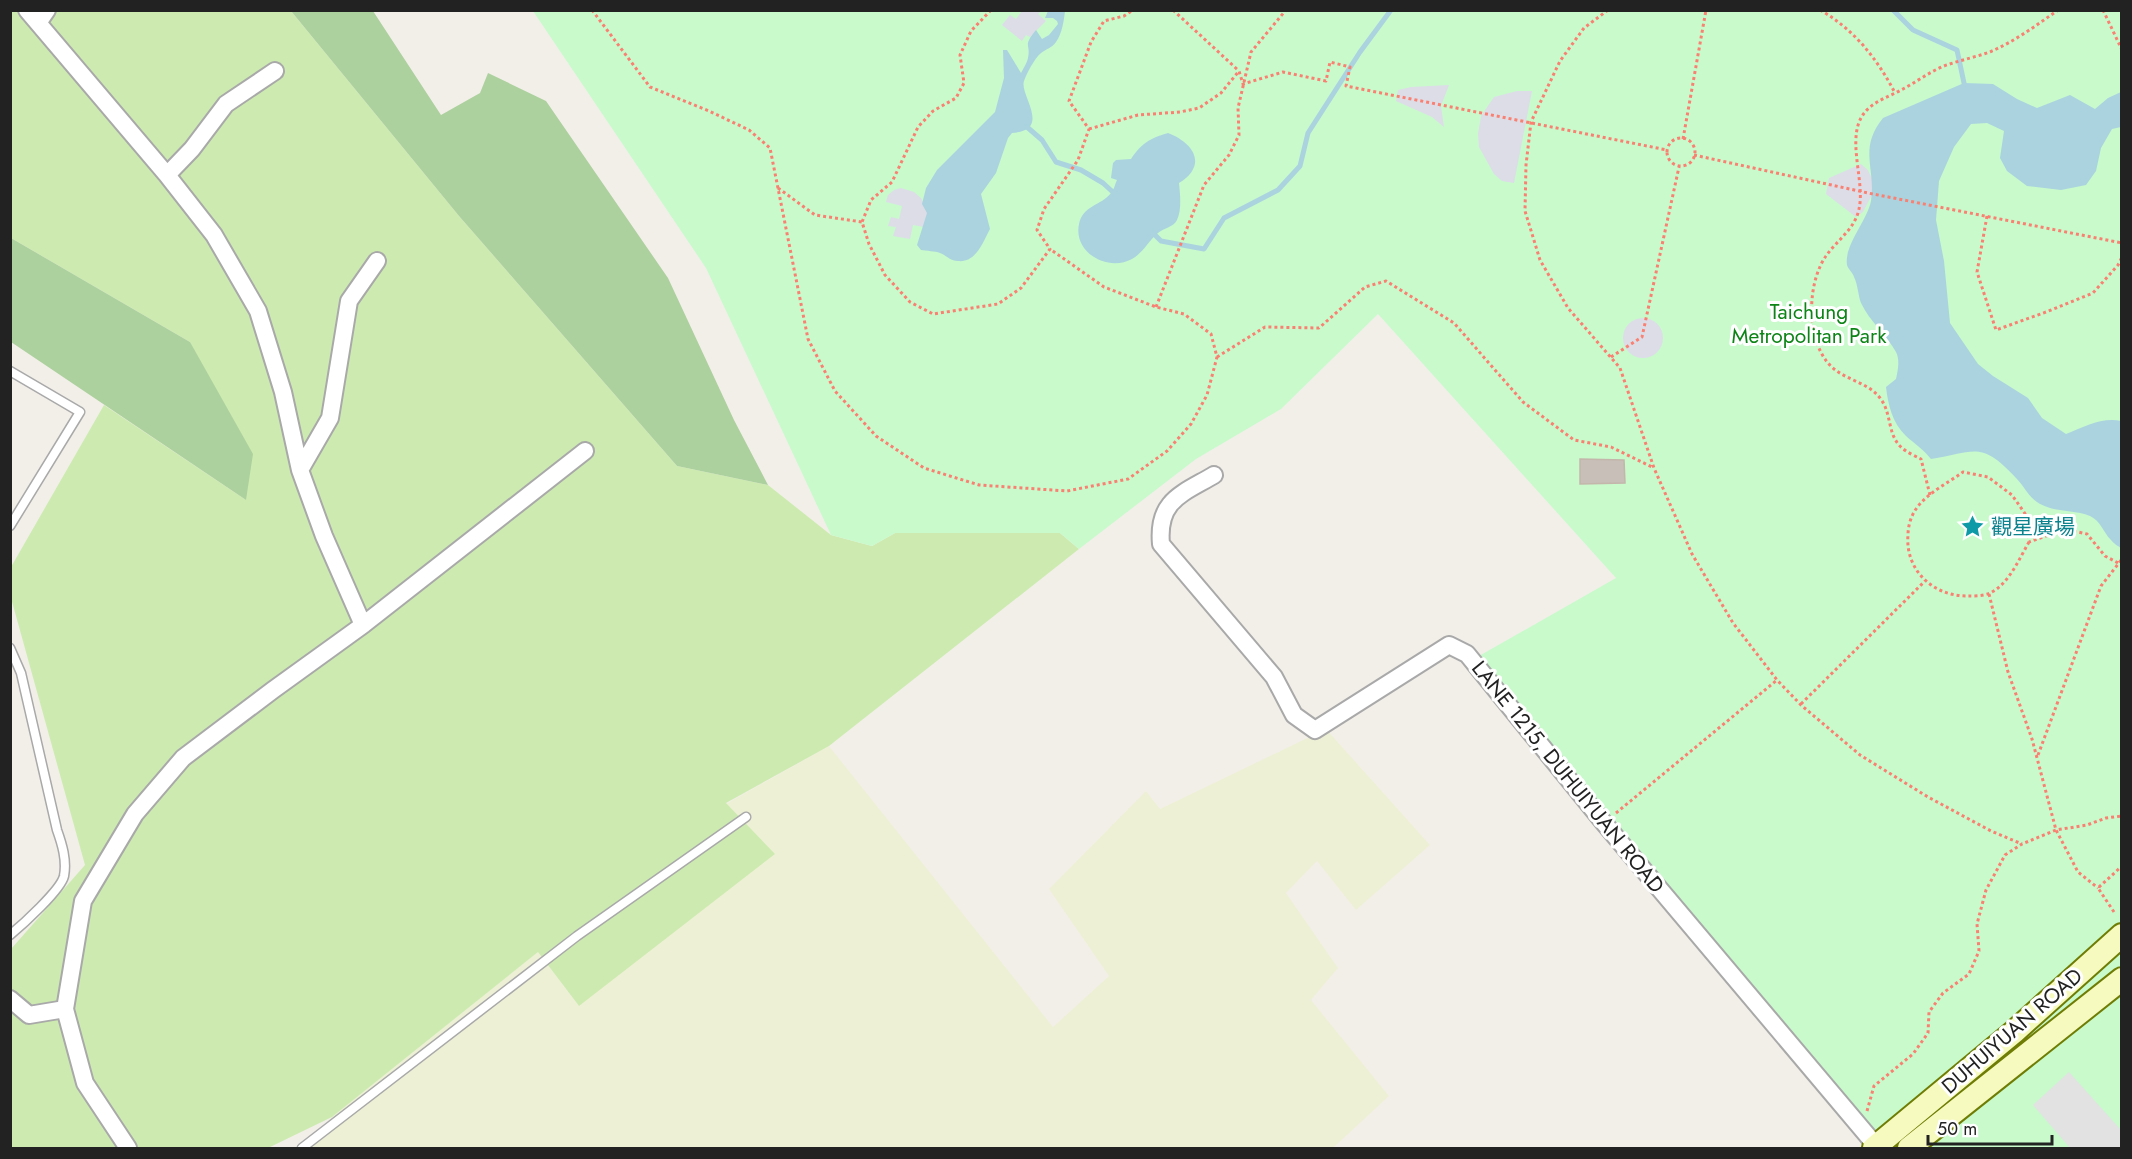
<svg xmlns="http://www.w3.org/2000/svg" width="2132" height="1159" viewBox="0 0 2132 1159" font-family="Jost,'Noto Sans TC',sans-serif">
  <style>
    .farmland { fill: #eef0d5 }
    .grass { fill: #cdebb0 }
    .forest { fill: #add19e }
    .park { fill: #c8facc }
    .parking { fill: #e2e2e2 }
    .plaza { fill: #dddde8 }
    .water { fill: #aad3df }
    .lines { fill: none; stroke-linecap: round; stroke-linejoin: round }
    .stream { stroke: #aad3df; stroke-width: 5 }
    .building { fill: #c7bfb8; stroke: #c4b6ab; stroke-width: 1.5 }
    .lane-casing { stroke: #a9a9a9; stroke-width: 11 }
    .street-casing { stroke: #a9a9a9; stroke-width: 20 }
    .secondary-casing { stroke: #707d05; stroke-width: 26 }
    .path { stroke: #fa8072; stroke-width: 3; stroke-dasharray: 3 3; stroke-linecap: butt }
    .lane { stroke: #fff; stroke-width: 8 }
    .street { stroke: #fff; stroke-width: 16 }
    .secondary { stroke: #f7fabf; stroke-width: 22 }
    .labels { text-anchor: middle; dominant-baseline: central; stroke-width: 6; stroke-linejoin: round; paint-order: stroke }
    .park-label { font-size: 21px; fill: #0c8416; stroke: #fff }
    .culture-label { font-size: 21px; fill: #0d838f; stroke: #fff; text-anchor: start }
    .street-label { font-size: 21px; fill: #222; stroke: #fff }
  </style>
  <rect width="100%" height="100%" fill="#f2efe9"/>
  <path class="farmland" d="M1326,729L1430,845L1356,910L1317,861L1286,893L1338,968L1311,1000L1389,1096L1333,1148H304L332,1117L538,952L578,1005L774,854L726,804L829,746L1053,1027L1109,976L1049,889L1146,791L1160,809Z"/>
  <path class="grass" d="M11,11H291L459,216L677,466L768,485L831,535L872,546L895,533H1060L1079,549L829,746L726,803L775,854L579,1006L538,952L332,1117L268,1148H11V949L85,865L11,598V567L104,405L246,500L190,342L11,238Z"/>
  <path class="forest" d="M291,11H373L441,115L480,93L488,73L546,101L668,278L734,420L768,485L677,466L459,216Z
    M11,238L190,342L253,454L246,500L11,342Z"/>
  <path class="park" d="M533,11H2121V1148H1887L1615,824L1479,656L1616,578L1378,314L1281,409L1196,459L1079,549L1060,533H895L872,546L831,535L706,268Z"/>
  <path class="parking" d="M2069,1072L2121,1130V1148H2070L2033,1105Z"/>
  <path class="plaza" d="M1022,11H1041L1038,14L1046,21L1030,37L1026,35L1022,41L1002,25L1010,15L1016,19Z
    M1449,85L1441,106L1444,127L1432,117L1396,101L1398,90L1411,87Z
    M1517,91H1532L1514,183L1502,181L1494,174L1479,147L1478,134L1481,116L1494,97Z
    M1861,164L1868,170L1873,181V193L1863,212L1856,217L1826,194L1829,178Z
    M901,188L914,192L921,198L928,212L924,227L913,225L910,239L893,236L896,227L888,226L891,217L899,219L902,206L886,202L888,195L894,190Z
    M1623 338a20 20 0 1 1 40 0a20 20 0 1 1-40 0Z"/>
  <path class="water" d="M1048,11H1065C1064,20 1062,34 1056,42C1052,48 1046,49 1041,53C1034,59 1027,73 1024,81C1019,95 1053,130 1012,133L1008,138L996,173L981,194L990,229C983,242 976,263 958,261C950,261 946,255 940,253C935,251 927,251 921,250L917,245L927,213L922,204L926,188L937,170L995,112L1004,78L1003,50H1007L1021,73C1023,69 1027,63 1028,58C1031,43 1022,47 1036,30L1042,39L1049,35L1058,24L1057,21L1053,18H1045Z
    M1964,83L1993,84L2017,99L2037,108L2070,95L2095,109L2108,98L2121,92V127L2112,129L2101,148L2096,171L2086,185L2061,190L2027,186L2007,171L2000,158L2004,131L1987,123L1971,124L1954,147L1939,181L1936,220L1944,261L1950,323L1978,364L1993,376L2028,398L2042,418L2066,434C2084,427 2102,417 2121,421V548C2118,546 2113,543 2111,540C2103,532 2101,521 2090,516C2073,509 2053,513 2037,502C2028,496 2024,486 2016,478C1981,440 1975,452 1931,459C1923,449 1915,444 1906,436C1892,423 1888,404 1886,387L1896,379C1898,370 1900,360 1896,352C1886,334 1870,322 1861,303C1858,295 1858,285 1854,277C1853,273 1848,269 1847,265C1844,245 1867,221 1871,201C1876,168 1858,149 1883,118Z
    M1168,133C1194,143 1208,165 1179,183C1180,194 1182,209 1177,220C1174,227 1164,228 1158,233C1149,240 1143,253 1132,259C1108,272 1073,253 1079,224C1083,205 1101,206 1111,193C1114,190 1115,184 1117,180L1111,178L1113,163L1116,160L1131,159C1141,144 1150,138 1168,133Z"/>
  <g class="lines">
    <path class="stream" d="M1893,10L1913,30L1957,50L1964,83
      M1027,127L1042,140L1056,162L1081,170L1103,183L1116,195
      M1152,232L1161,241L1204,249L1224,218L1278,190L1300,166L1308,133L1360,52L1391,10"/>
  </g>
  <path class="building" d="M1580,459L1624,460L1625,483L1580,484Z"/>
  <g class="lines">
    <defs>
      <path id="lane" d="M10,371L80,412L10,526
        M10,648L21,673L57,830C62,844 67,860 64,876C61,890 22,925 10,935
        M302,1148L577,936L746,817"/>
      <path id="street" d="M27,10L167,175L214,235L258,311L283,392L300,470L324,536L363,625
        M38,23L47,10
        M167,175L192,149L226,104L275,71
        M300,470L330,418L349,301L377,261
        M1214,475C1182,494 1157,500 1161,544L1274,677L1294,715L1315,730L1449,645L1467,654L1604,823L1878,1148
        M10,999L29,1015L65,1009
        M128,1148L85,1083L65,1009L83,901L135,814L183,758L273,690L363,625L585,451"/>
      <path id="secondary" d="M1874,1148L2014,1032L2122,935
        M1909,1148L2122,979"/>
    </defs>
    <use href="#lane" class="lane-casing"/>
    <use href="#street" class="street-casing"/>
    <use href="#secondary" class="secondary-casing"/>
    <path class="path" d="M592,10L650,87L709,111L749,130L770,148L808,339L835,391L876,436L924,468L979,485L1067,491L1128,479L1167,451L1191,424L1207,395L1217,357L1211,334L1184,314L1156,307L1104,287L1050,249
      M991,10L971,31L960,55L964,83L956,98L933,111L918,127L892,182L871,200L862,222L869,244L885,275L910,302L933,314L998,304L1021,288L1050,249L1037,230L1044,209L1078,160L1089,129L1069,101L1091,42L1104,21L1124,16L1133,10
      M1173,10L1239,71
      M1608,10L1584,28L1560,61L1531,122L1526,165L1525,211L1540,260L1568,308L1620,368L1654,468L1692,554L1733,623L1777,680L1801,705L1860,755L1928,797L1991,831L2022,844
      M1820,10C1854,29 1878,60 1895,93
      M2097,10L2103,11
      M2103,10L2122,50
      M1089,129L1138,115L1180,112L1199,108L1221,93L1239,71L1243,84L1283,72L1326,81L1330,62L1350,67L1346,86L1667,150
      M1667 152a14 14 0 1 1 28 0a14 14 0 1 1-28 0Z
      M1683,139L1706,10
      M1694,155L1868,193L2122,243
      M778,188L815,215L862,222
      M1987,216L1977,272L1996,330L2046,312L2093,293L2118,265L2122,257
      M1156,307L1204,185L1229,155L1239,135L1238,108L1251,52L1286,10
      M1217,357L1265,327L1319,328L1365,287L1386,281L1454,323L1523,402L1574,440L1611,447L1652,467
      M1611,357L1642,337L1679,167
      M1930,495L1921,459C1915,456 1906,452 1901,447C1887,434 1892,413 1880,398C1867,381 1842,380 1828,363C1806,337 1807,283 1826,256C1837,240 1855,229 1859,209C1866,179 1842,131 1869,108C1878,100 1890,96 1901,90C1915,83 1929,72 1944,66C1960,60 1977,57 1992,51C2015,41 2037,25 2058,10
      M2029,542C2019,559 2009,584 1990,593C1984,596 1974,596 1967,596C1933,596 1905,570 1908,535C1908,526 1911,516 1916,509C1927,493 1948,483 1963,472L1988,477L2012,495L2026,515L2029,542L2065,529L2087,534L2105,556L2122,565
      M1989,594L2008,672L2032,739L2056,830L2078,872L2098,888
      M1801,704L1925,581
      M2038,755L2101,586L2122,559
      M1616,813L1777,680
      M2114,912L2098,888L2122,866
      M1867,1111L1874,1086L1913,1054L1928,1033L1929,1012L1943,993L1969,974L1979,951L1977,924L1986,890L2005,855L2022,844L2056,830L2087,825L2106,818L2122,816"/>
    <use href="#lane" class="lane"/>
    <use href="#street" class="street"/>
    <use href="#secondary" class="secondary"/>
  </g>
  <defs>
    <symbol id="sight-bare" viewBox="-9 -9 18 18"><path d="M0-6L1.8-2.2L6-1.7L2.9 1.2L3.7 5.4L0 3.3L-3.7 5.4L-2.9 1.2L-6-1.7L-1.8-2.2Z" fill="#0f9aa8" stroke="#fff" stroke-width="2.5" paint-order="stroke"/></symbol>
  </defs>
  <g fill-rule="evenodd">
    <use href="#sight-bare" x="1956" y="510" width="33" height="33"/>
  </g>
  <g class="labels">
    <g class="park-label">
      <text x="1809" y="312">Taichung<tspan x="1809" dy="24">Metropolitan Park</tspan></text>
    </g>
    <g class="culture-label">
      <text x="1991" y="527">觀星廣場</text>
    </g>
    <g class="street-label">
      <text transform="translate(1568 777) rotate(51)">LANE 1215, DUHUIYUAN ROAD</text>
      <text transform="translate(2012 1031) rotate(-41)">DUHUIYUAN ROAD</text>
    </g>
  </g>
  <rect width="2132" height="1159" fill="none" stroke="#222222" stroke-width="24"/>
  <path d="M1928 1135v9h124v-9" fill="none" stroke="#222222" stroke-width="3"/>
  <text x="1937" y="1135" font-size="18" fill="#222222" stroke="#ffffff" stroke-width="4.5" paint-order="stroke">50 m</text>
</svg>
